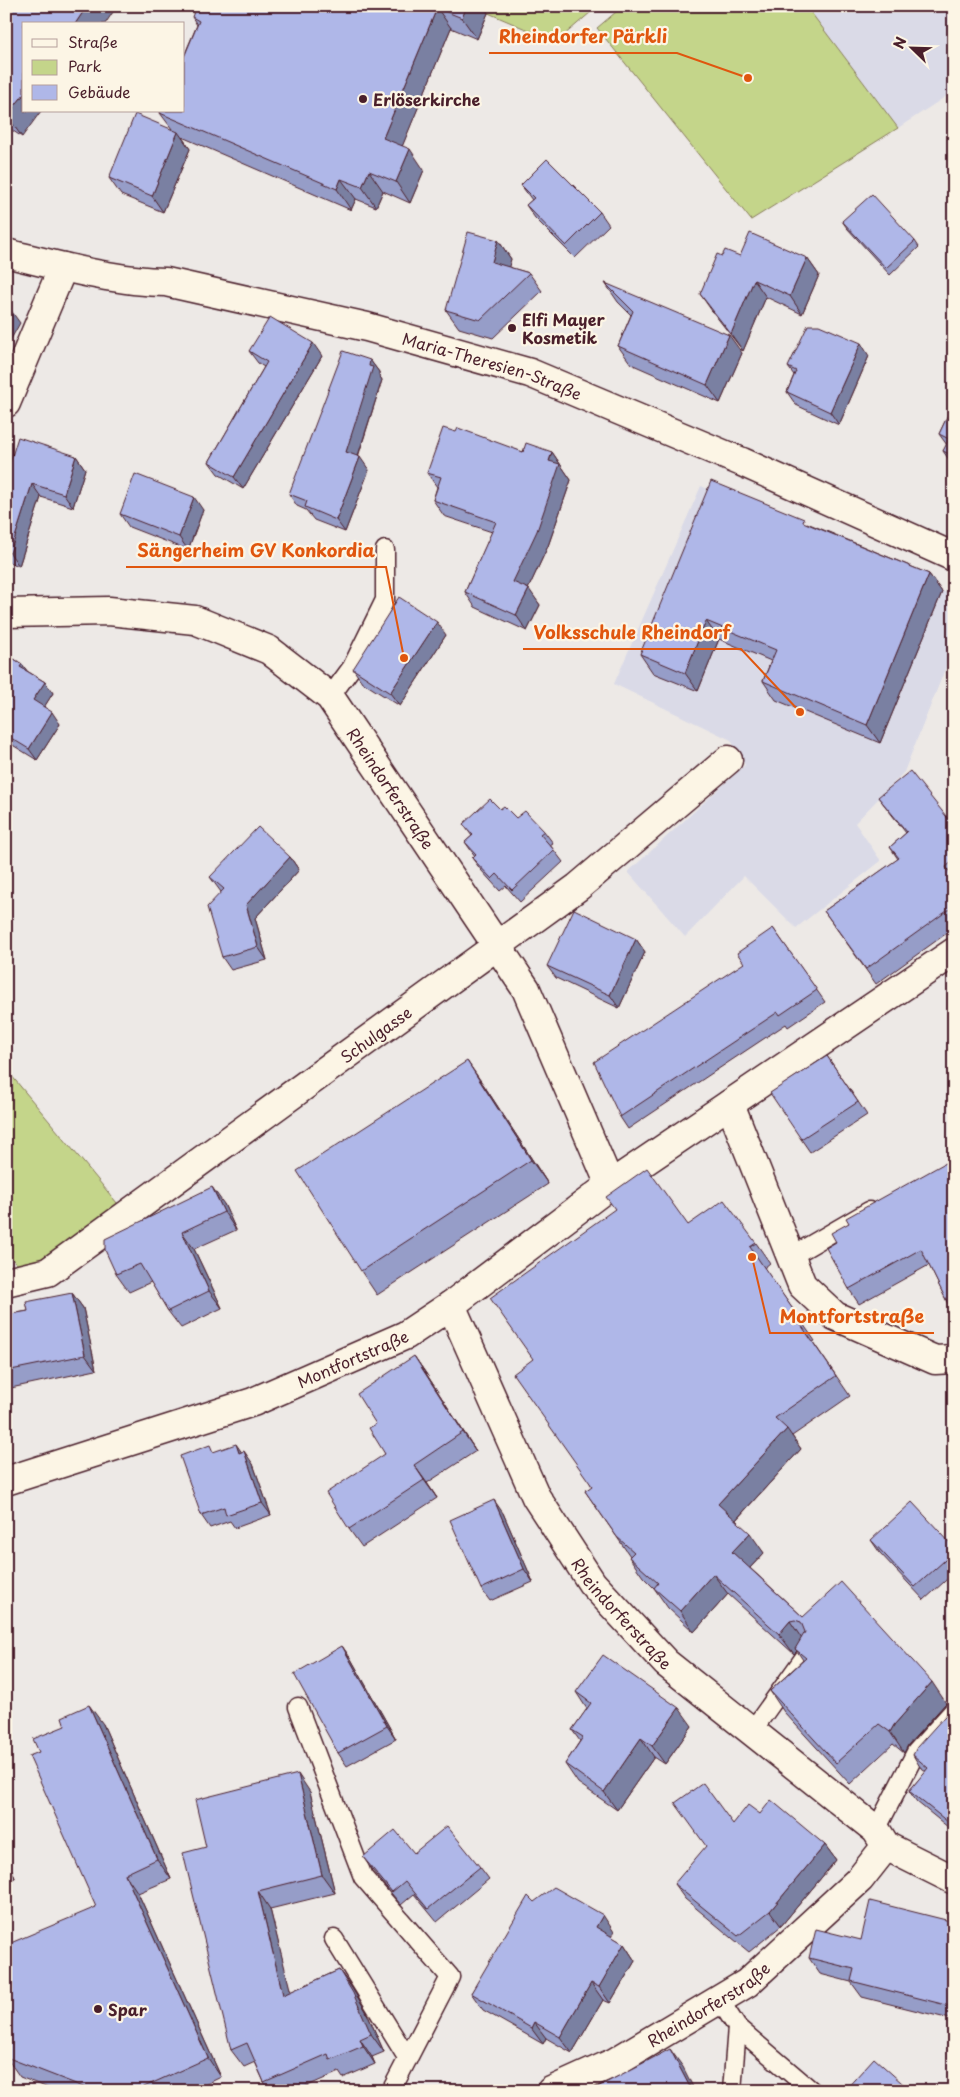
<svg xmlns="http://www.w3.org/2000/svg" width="960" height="2097" viewBox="0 0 960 2097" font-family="'Playpen Sans',sans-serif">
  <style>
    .built { fill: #dadae7 }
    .green { fill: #c4d58a; stroke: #877a5a }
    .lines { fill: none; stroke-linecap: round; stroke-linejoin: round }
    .service-casing { stroke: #4a1f2b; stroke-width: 21 }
    .minor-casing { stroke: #4a1f2b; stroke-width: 31 }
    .service { stroke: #fcf5e5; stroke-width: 18 }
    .minor { stroke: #fcf5e5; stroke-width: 28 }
    .wall { fill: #969dc8; stroke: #4a1f2b }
    .shaded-wall { fill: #7a80a2; stroke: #4a1f2b }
    .building { fill: #afb7e8; stroke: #4a1f2b }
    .poi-dot { fill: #4a1f2b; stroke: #fcf5e5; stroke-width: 2 }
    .labels { text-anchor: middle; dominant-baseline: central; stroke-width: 4.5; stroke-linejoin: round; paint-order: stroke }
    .poi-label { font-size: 16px; font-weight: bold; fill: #4a1f2b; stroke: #fcf5e5; text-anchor: start }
    .street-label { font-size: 16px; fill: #4a1f2b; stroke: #fcf5e5 }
    .leader { fill: none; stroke: #e0560e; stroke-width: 2 }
    .callout-dot { fill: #e0560e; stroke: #fcf5e5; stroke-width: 2 }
    .callout-label { font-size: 18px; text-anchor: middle; font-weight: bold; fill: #e0560e; stroke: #fcf5e5; stroke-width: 4.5; stroke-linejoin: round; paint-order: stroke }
  </style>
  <rect width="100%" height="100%" fill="#ede9e6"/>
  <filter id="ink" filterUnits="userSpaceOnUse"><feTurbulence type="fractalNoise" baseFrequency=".02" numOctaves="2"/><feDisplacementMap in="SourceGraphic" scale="10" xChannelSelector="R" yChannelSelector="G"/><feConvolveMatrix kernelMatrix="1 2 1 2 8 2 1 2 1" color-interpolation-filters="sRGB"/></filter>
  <g filter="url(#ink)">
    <path class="built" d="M806,6H954V91L898,128Z
      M701,486L954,596V647L904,772L855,823L881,861L796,928L744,876L685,937L628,872L745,765L731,740L614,684Z"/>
    <path class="green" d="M472,6H598L556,42Z
      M623,6H806L898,128L751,220L597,28Z
      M6,1069L127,1215L28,1277L6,1252Z"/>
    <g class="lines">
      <defs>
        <path id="service" d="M330,697L352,667L385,600V550
          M790,1257L869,1211
          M298,1707L363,1877L450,1977L391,2091
          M752,1731L809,1651
          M876,1830L916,1752L954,1710
          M334,1939L408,2059
          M719,1999L737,2027L812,2091
          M732,2091L737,2027"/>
        <g id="minor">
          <path id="s1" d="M6,253C55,265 116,282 166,282L367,327L530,373L742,462L954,557"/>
          <path d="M6,403L63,267"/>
          <path id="s2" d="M6,613L109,611L195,620L269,650L330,697L526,989L610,1185"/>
          <path d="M730,1104L802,1285L835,1316L935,1360L954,1359"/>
          <path id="s3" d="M6,1282L48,1272L578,887L728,760"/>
          <path id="s4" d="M451,1305L536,1497L592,1583L666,1663L876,1830L886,1846L954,1880"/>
          <path id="s5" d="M6,1481L253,1402L406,1335L451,1305L610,1185L954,952"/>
          <path id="s6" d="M551,2091L615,2062L747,1983L860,1879L886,1846"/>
        </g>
      </defs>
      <use href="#service" class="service-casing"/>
      <use href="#minor" class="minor-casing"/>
      <use href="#service" class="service"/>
      <use href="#minor" class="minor"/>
    </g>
    <path class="wall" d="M484,6L488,13L477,39L451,28L402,146L424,170L410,203L383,191L376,207L356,199L351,210L182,137L190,149L163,212L121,195L109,178L172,129L160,113L197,25L192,17Z
      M6,7L22,137L6,126Z
      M521,185L600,212L609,225L575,258L535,218L526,205L532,200Z
      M842,221L915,241L919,247L890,275L847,228Z
      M498,240L511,259L508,267L529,273L542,291L493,338L459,328L446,310Z
      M722,256L807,258L819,275L802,314L766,297L743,351L712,311L700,294Z
      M605,283L742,353L720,403L631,364L618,346L631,315L618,302Z
      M249,351L322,356L243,489L218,474L209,462L264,367L258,363Z
      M869,356L839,425L796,405L787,392L794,375L788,367Z
      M370,360L379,372V375L382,380L358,457L369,470L345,532L314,520L306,510L297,506L289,494Z
      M954,402V465L952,464L943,451L947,445L939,434Z
      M456,432L523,452H552L571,480L548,546L528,589L540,605L527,631L475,607L465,592L492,532L444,516L433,500L437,487L427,473Z
      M76,456L85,469L73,507L41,497L19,566L6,561V475Z
      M203,510L188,550L129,527L120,514Z
      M807,523L929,574L942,592L880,743L776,700L763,681L771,661L719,639L698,691L653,673L640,654Z
      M446,635L400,706L362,682L353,669Z
      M6,654L22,664L27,671L45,682L53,693L44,707L60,724L37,760L6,741Z
      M878,797L954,826V928L876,984L824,911L898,859L890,847L906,833L889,811Z
      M500,809L516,818L544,831L553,843L550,845L563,862L520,902L506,886L500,891L481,870L472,858L475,856L465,842L472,836L463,824Z
      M290,857L299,870L255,918L267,960L231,970L222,957L221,892L210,877Z
      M773,928L825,1002L788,1027L786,1024L628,1129L620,1117L744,963Z
      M636,939L645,952L619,1008L556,978L547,966Z
      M827,1056L867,1115L810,1152L801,1139Z
      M483,1084L548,1184L377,1295L361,1271Z
      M954,1158V1316L929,1265L859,1304L849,1289L836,1242L849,1223Z
      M224,1204L236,1230L194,1249L222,1308L181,1328L168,1311L151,1282L129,1292L116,1274Z
      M688,1225L756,1243L770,1263L764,1268L815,1341L813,1342L850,1396L792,1436L801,1449L736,1520L764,1553L750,1568L803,1617L946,1703L908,1745L904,1753L893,1744L850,1784L784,1712L770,1691L803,1660L797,1651L794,1654L728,1594L694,1632L668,1608L654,1588L643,1577L629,1557L630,1556L585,1491L592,1487L533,1359Z
      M72,1293L83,1308L96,1370L6,1389V1315L28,1311Z
      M414,1356L427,1375L476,1451L427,1483L437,1498L362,1547L349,1529L385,1454L376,1424Z
      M242,1452L253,1464L271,1515L235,1528L230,1521L210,1528L201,1515Z
      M503,1513L533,1582L490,1601L481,1589Z
      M871,1540L954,1547V1573L924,1600L880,1553Z
      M342,1646L351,1659L396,1739L347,1766L338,1753Z
      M576,1692L692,1726L665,1764L654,1757L617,1810L578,1783L565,1764L580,1741L572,1730L587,1709Z
      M954,1708V1832L917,1802L909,1791L926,1771L920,1767L913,1755Z
      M103,1724L171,1879L138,1893L221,2077L192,2091H56L20,2077L6,2057L96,1907Z
      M310,1792L335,1893L270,1909L290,1992L339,1970L352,1988L366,2011L384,2052L372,2057L375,2064L343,2078L339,2072L296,2091H270L264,2082L255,2062L244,2067L231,2050L206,1847Z
      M760,1814L825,1845L836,1860L781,1926L749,1952L685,1899L674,1884L733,1824Z
      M414,1853L480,1867L489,1879L437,1922L414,1894L401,1905L372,1870L363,1857Z
      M6,1856L15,1878L6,1882Z
      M534,1902L614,1932L612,1937L624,1944L635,1961L610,2003L603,2000L572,2053L546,2038L543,2044L483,2010L471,1993Z
      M954,1922V2020L862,1997L851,1982L820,1974L809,1958L861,1940Z"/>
    <path class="shaded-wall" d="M87,6H117L105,24H75Z
      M467,6H484L488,13L477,39L462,18Z
      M437,8L451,28L397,159L383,138Z
      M24,94V111H41L22,137L7,116Z
      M178,132L190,149L163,212L152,196Z
      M410,149L424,170L410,203L396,182Z
      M369,171L383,191L376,207L362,187Z
      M341,179L356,199L351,210L337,189Z
      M498,240L511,259L505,281L492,262Z
      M807,258L819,275L802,314L790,296Z
      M754,280L766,297L743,351L731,334Z
      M7,305L20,323L6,348V306Z
      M729,335L742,353L720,403L707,385Z
      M313,343L322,356L243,489L234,477Z
      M861,343L869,356L839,425L830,412Z
      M370,360L379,372V375L382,380L355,465L346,452Z
      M552,452L571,480L548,546L524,598L513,582Z
      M76,456L85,469L73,507L64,494Z
      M360,457L369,470L345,532L336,520Z
      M32,484L41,497L19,566L10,553Z
      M194,497L203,510L188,550L179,537Z
      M929,574L942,592L880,743L867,725Z
      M529,589L540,605L527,631L516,615Z
      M706,621L719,639L698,691L685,673Z
      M437,622L446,635L400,706L390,693Z
      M22,664L30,675L20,667Z
      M45,682L53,693L41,712L33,700Z
      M52,712L60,724L37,760L29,749Z
      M290,857L299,870L255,918L267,960L258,947L246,905Z
      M636,939L645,952L619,1008L610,995Z
      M467,1061L483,1084L548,1184L531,1160Z
      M212,1187L224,1204L236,1230L224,1212Z
      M182,1232L194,1249L222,1308L209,1291Z
      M72,1293L83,1308L96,1370L85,1355Z
      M414,1356L427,1375L476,1451L463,1432Z
      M787,1429L801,1449L732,1524L718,1504Z
      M236,1444L245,1457L239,1453Z
      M244,1451L253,1464L271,1515L262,1503Z
      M414,1465L427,1483L437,1498L424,1480Z
      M494,1500L503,1513L533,1582L524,1569Z
      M750,1533L764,1553L746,1572L732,1552Z
      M713,1574L728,1594L694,1632L680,1611Z
      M790,1621L804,1642L795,1649L797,1651L794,1654L779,1634Z
      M342,1646L351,1659L396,1739L387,1726Z
      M932,1682L946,1703L908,1745L904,1753L890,1732L894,1725Z
      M89,1705L103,1724L171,1879L157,1859Z
      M679,1708L692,1726L665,1764L652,1746Z
      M641,1738L654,1757L617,1810L604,1792Z
      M298,1774L310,1792L335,1893L322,1875Z
      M954,1815V1831L948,1822Z
      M825,1845L836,1860L781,1926L770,1911Z
      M6,1856L15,1878L11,1871L6,1861Z
      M125,1874L138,1893L221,2077L208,2058Z
      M258,1891L270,1909L296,2013L283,1995Z
      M603,1915L614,1932L607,1944L596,1927Z
      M624,1944L635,1961L610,2003L599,1987Z
      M339,1970L352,1988L366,2011L384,2052L371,2034Z
      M591,1983L603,2000L572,2053L560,2037Z
      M534,2022L546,2038L543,2044L531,2028Z
      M360,2039L372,2057L375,2064L363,2046Z
      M670,2049L683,2067L695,2091H692Z"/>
    <path class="building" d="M7,6H87L75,24H24V94L7,116L6,115V7Z
      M196,6H467L462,18L437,8L383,138L410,149L396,182L369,171L362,187L341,179L337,189L160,113L161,111H184V57L199,21L192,17Z
      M135,114L178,132L152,196L109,178Z
      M547,159L600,212L566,246L526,205L534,198L521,185Z
      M872,194L915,241L886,268L842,221Z
      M468,232L498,240L492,262L529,273L480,320L446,310Z
      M750,233L807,258L790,296L754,280L731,334L700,294L717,254L722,256L725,250L740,256Z
      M605,283L729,335L707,385L618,346L633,311Z
      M270,317L313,343L234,477L209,462L267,362L249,351Z
      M808,325H819L861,343L830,412L787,392L796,371L788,367Z
      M343,351L370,360L369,366L373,367L346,452L360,457L336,520L305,507L307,501L289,494Z
      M954,402V456L943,451L949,439L939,434Z
      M443,428L456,432L458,428L523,452L526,443L552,452L549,461L560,464L537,531L513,582L529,589L516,615L465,592L496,522L433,500L441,477L427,473Z
      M18,437L76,456L64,494L32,484L10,553L6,552V475Z
      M135,474L194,497L179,537L120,514Z
      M711,481L804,519L803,522L929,574L867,725L763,681L776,650L706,621L685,673L640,654Z
      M399,597L437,622L390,693L353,669Z
      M6,654L22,664L20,667L45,682L33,700L52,712L29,749L6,735Z
      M910,771L954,826V860L946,867L954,878V906L866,969L824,911L899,858L890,847L907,832L878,797Z
      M490,799L500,809L504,806L516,818L525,811L544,831L540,834L554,850L512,890L497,874L492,879L472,858L476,854L465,842L473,835L463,824Z
      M258,827L290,857L246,905L258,947L222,957L207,907L224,889L210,877Z
      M574,909L636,939L610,995L547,966Z
      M773,928L817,990L780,1015L778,1012L620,1117L594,1062L744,963L737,953Z
      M827,1056L858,1102L801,1139L770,1093Z
      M467,1061L531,1160L361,1271L297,1171Z
      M954,1158V1314H953L921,1249L849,1289L826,1248L836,1242L831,1233L849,1223L846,1218Z
      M647,1168L688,1225L724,1200L756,1243L750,1247L801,1321L799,1322L836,1376L775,1418L787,1429L718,1504L750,1533L732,1552L803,1617L841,1582L932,1682L894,1725L890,1732L879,1724L836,1763L770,1691L806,1658L795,1649L805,1632L801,1622L795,1620L790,1621L779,1634L713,1574L680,1611L654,1588L658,1583L629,1557L634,1552L617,1537L585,1491L592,1486L513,1374L533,1359L490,1298L615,1209L606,1197Z
      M212,1187L224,1212L182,1232L209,1291L168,1311L140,1264L116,1274L105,1250V1239Z
      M72,1293L85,1355L6,1371V1315L28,1311L26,1302Z
      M414,1356L463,1432L414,1465L424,1480L349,1529L326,1493L385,1454L369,1428L376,1424L357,1394Z
      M236,1444L239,1453L244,1451L262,1503L226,1515L224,1507L201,1515L180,1456L210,1445L213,1452Z
      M494,1500L524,1569L481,1589L450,1520Z
      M912,1502L954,1547V1552L915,1587L871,1540Z
      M342,1646L387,1726L338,1753L294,1674Z
      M603,1655L679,1708L652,1746L641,1738L604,1792L565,1764L583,1737L572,1730L591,1703L576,1692Z
      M89,1705L157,1859L125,1874L208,2058L135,2091H94L6,2057V1945L96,1907L29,1756L39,1752L33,1739L65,1726L62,1717Z
      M953,1707L954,1708V1815L948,1822L909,1791L928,1768L913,1755L917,1747Z
      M298,1774L322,1875L258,1891L283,1995L339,1970L353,1993L371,2034L360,2039L363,2046L330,2060L328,2054L264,2082L247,2043L231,2050L183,1853L206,1847L195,1800Z
      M703,1783L733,1824L748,1805L760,1814L771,1800L825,1845L770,1911L738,1936L674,1884L706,1846L675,1803Z
      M447,1826L480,1867L428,1909L405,1881L392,1892L363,1857L395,1830L414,1853Z
      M6,1861L11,1871L6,1873Z
      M554,1887L603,1915L596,1927L624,1944L599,1987L591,1983L560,2037L534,2022L531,2028L471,1993L528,1896L534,1902Z
      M870,1901L954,1922V2007L851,1981L854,1969L809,1958L816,1929L861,1940Z
      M670,2049L692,2091H590Z
      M874,2058L911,2091H846L845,2090Z"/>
  </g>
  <g class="poi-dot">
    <circle cx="363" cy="99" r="5"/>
    <circle cx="512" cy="328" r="5"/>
    <circle cx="98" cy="2009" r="5"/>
  </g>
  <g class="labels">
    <g class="poi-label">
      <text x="373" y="99">Erlöserkirche</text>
      <text x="522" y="319">Elfi Mayer<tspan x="522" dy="18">Kosmetik</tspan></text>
      <text x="108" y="2009">Spar</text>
    </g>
    <g class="street-label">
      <text stroke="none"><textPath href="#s1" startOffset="500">Maria-Theresien-Straße</textPath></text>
      <text stroke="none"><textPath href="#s2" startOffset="456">Rheindorferstraße</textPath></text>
      <text stroke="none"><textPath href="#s3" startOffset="448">Schulgasse</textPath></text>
      <text stroke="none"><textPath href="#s5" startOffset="368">Montfortstraße</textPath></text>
      <text stroke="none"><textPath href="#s4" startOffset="355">Rheindorferstraße</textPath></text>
      <text stroke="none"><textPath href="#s6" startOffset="180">Rheindorferstraße</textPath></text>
    </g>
  </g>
  <path class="leader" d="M748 78L677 53H489M404 658L386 567H126M800 712L741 649H523M752 1257L770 1333H934"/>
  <g class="callout-dot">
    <circle cx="748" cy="78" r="5"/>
    <circle cx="404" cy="658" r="5"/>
    <circle cx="800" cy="712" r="5"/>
    <circle cx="752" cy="1257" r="5"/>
  </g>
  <g class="callout-label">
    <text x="583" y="43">Rheindorfer Pärkli</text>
    <text x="256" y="557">Sängerheim GV Konkordia</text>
    <text x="632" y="639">Volksschule Rheindorf</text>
    <text x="852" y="1323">Montfortstraße</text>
  </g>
  <rect width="960" height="2097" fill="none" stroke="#fcf5e5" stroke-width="25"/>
  <rect x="12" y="12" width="935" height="2072" fill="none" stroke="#4a1f2b" stroke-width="2" filter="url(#ink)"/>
  <rect x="22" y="22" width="162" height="90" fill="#fcf5e5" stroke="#b59f9b"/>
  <rect x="32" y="39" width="25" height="8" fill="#fcf5e5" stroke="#b59f9b"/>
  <text x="68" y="48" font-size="15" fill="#4a1f2b">Straße</text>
  <rect x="32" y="60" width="25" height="15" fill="#c4d58a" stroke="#b59f9b"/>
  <text x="68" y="72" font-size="15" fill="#4a1f2b">Park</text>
  <rect x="32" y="85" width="25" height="15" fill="#afb7e8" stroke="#b59f9b"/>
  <text x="68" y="98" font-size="15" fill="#4a1f2b">Gebäude</text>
  <g transform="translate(912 48) rotate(293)" stroke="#fcf5e5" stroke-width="4" paint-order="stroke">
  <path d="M0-4L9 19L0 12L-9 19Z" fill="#4a1f2b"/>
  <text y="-8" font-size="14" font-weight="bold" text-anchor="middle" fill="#4a1f2b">N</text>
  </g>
</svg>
